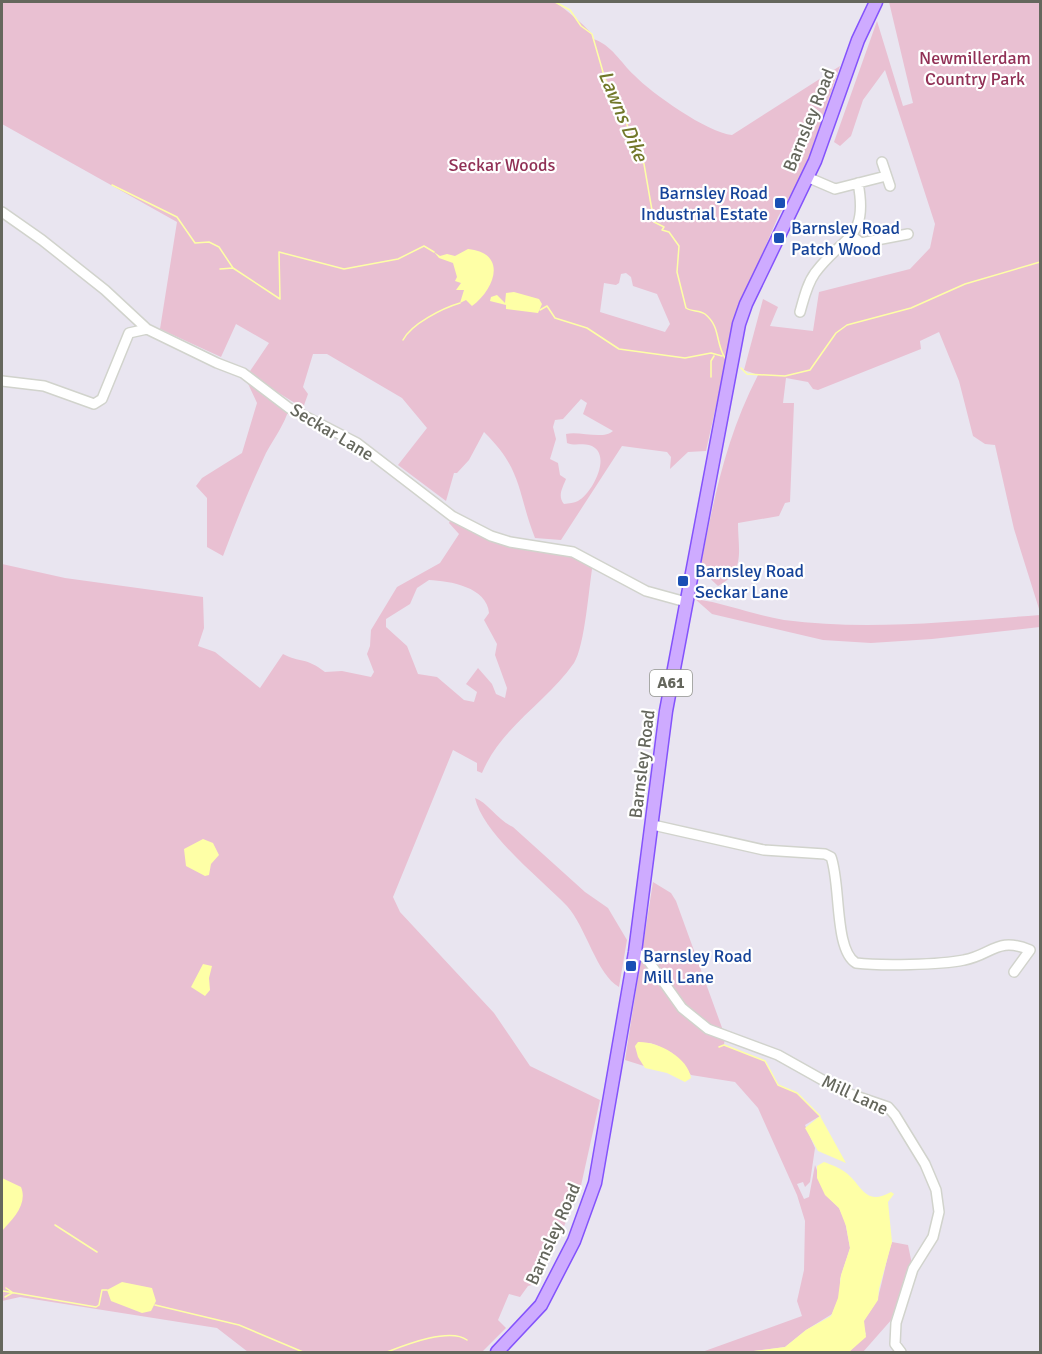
<svg xmlns="http://www.w3.org/2000/svg" width="1042" height="1354" viewBox="0 0 1042 1354" font-family="Signika,sans-serif">
  <style>
    .green { fill: #e9c0d2; fill-rule: evenodd }
    .water { fill: #feffa6 }
    .lines { fill: none; stroke-linecap: round; stroke-linejoin: round }
    .stream { stroke: #feffa6; stroke-width: 1.5 }
    .minor-casing { stroke: #d1d3cc; stroke-width: 12 }
    .major-casing { stroke: #8453fc; stroke-width: 15 }
    .minor { stroke: #fff; stroke-width: 9 }
    .major { stroke: #ceabff; stroke-width: 12 }
    .transit-dot { fill: #1a4fb4; stroke: #fff; stroke-width: 2 }
    .labels { text-anchor: middle; dominant-baseline: central; stroke-width: 4.5; stroke-linejoin: round; paint-order: stroke }
    .shield { fill: #fff; stroke: #93958e; stroke-width: 1.5 }
    .shield-label { font-size: 16px; font-weight: bold; fill: #65675d }
    .park-label { font-size: 18px; fill: #913156; stroke: #fff }
    .street-label { font-size: 18px; fill: #65675d; stroke: #fff }
    .transit-label { font-size: 18px; fill: #164399; stroke: #fff; text-anchor: start }
    .water-label { font-size: 20px; font-style: italic; fill: #72782a; stroke: #fff }
  </style>
  <rect width="100%" height="100%" fill="#e9e5f0"/>
  <path class="green" d="M2,2H555C569,12 581,22 592,34L593,39C611,44 621,63 634,75C651,93 708,133 732,135L840,66L805,169L778,217L736,315L706,451L688,452L670,469L671,457L667,452L622,446L561,540L535,538C517,492 523,470 484,432L469,460L457,473H454L446,501L398,465L427,428L402,398L327,354H313L303,387L308,394L303,408L248,374L269,343L236,324L221,357L160,329L177,222L2,124ZM626,273L631,277L633,286L657,294L670,324L665,332L600,312L604,283L616,285L619,283L621,274ZM581,399L587,403L583,414L613,431C603,440 580,431 566,434L567,443C576,447 586,441 595,448C610,460 591,494 578,501C574,503 569,503 564,504C557,496 563,487 566,479L560,475L558,463L550,459L556,439L553,427L555,420L563,419Z
    M889,2H1040V612L1014,529L995,445L985,444L973,436L959,381L939,332L920,341L921,349L818,390L813,389L808,382L786,378L783,403H794L790,502L785,503L779,516L738,523C738,551 746,571 718,586L700,569C714,499 725,439 758,375L744,370L763,299L778,307L770,326L813,331L819,292L910,269L930,248L935,224L885,70L863,100L851,136L840,146L834,142L877,21L903,106L913,103Z
    M243,373L289,408C285,424 274,438 266,453C250,487 236,521 223,556L207,547V498L196,486L202,478L242,453L257,403Z
    M452,516L491,536L551,546L593,563C589,585 585,646 574,663C547,702 501,727 482,773L477,771V763L453,750L393,897L400,912L494,1013L530,1066L600,1100L580,1190L539,1283L528,1286L520,1297L509,1294L498,1320L506,1328L482,1352H248L217,1328L20,1297L2,1301V564L65,578L203,597L204,628L198,646L215,652L260,688L283,654C300,663 306,657 325,672L342,671L371,677L374,672L367,654L370,646L371,630L397,587L440,563L459,534L449,523ZM429,580C450,581 487,587 489,613L484,620L497,644L495,655L507,688L505,698L496,694L492,684L478,668L466,684L477,692L474,702L464,700L437,677L418,674L407,646L386,627V619L410,604L417,588Z
    M695,599C725,603 754,615 784,620C868,631 956,621 1040,615V627L932,639L871,643L823,640L712,614Z
    M475,798C487,802 499,821 513,827L585,892L608,908L627,940L619,987C597,975 586,927 567,906C541,879 483,834 475,798Z
    M653,882L671,893L676,901L725,1036L724,1045L765,1061L778,1085L797,1093L820,1116L805,1125L815,1148L810,1182L805,1187L803,1182L797,1184L804,1199L809,1197L815,1165L826,1195L839,1208L845,1221L850,1248L840,1279V1295L832,1314L806,1330L785,1347L745,1352H702L802,1316L797,1301L804,1270L805,1221L797,1195L758,1108L735,1082L691,1075L672,1053L656,1045L650,1043L635,1046L644,1066L625,1060Z
    M892,1242L908,1245L913,1269L900,1310L863,1352H849L866,1334L862,1326C865,1315 874,1309 878,1297C883,1280 886,1260 892,1242Z"/>
  <path class="water" d="M468,249C508,253 495,289 472,306L466,300L460,303L464,290H456L461,283L455,281L457,277L453,263L439,258L434,252L440,256L447,254L455,256Z
    M514,292L539,299L542,304L538,313L506,309V305L490,301L491,297L497,295L505,303L506,293Z
    M203,839L213,843L219,855L211,864L209,875L205,876L186,866L184,849Z
    M203,964L212,966L209,978L210,990L205,996L191,987Z
    M638,1042C657,1041 688,1057 691,1078L685,1082L667,1073L645,1068L638,1057L635,1046Z
    M820,1116L846,1163L818,1151L805,1128Z
    M824,1162C832,1165 838,1167 845,1172C862,1184 864,1207 891,1192L894,1194L888,1202L892,1242L879,1289L878,1300L864,1321L866,1337L849,1352H745L785,1347L806,1330L831,1316L838,1298L841,1275L850,1248L846,1226L839,1208L825,1195L817,1178V1166Z
    M2,1178L21,1187C28,1204 13,1219 2,1231Z
    M122,1282L152,1288L156,1301L151,1311L142,1313L111,1301L107,1290Z"/>
  <g class="lines">
    <path class="stream" d="M555,2L570,10L581,26L592,34L605,79L621,107L636,151L644,164L654,222L664,227L662,230L669,232L679,246L677,272L686,308C692,312 699,310 705,314C721,327 715,342 725,358
      M112,185L177,217L195,243L209,242L219,247L233,268L280,299L279,252L344,269L398,259L424,246L434,252
      M220,269L233,268
      M540,310L547,306L555,318L587,328L619,349L685,358L711,353L722,356
      M403,340C411,324 443,308 460,303
      M741,368L747,374L785,376L810,370L836,333L847,325L911,308L965,284L1040,262
      M711,377V361L714,356
      M719,1047L724,1045L765,1061L778,1085L797,1093L820,1116
      M55,1225L97,1252
      M6,1288L12,1292
      M3,1291L96,1307L99,1305L102,1290H107
      M5,1297L12,1293
      M155,1305L239,1325L303,1352
      M387,1352C405,1345 450,1327 467,1340"/>
    <defs>
      <path id="minor" d="M882,162L890,186
        M807,177L835,189L886,176
        M2,212L42,240L105,290L147,329L217,363L243,373L289,408L357,443L452,516L491,536L510,542L573,552L646,591L686,602
        M852,236L861,243L908,234
        M800,312C804,298 807,284 815,273C843,235 869,240 858,183
        M2,381L44,386L94,404L102,399L129,333L147,329
        M653,825L764,850L825,854L831,857C841,884 834,950 856,963C880,966 940,965 964,960C992,955 997,936 1030,950L1014,972
        M635,952L647,959L682,1008L708,1029L778,1055L844,1092L888,1107L895,1115L925,1164L936,1190L939,1212L933,1237L913,1269L896,1323L895,1344L901,1352"/>
      <path id="major" d="M497,1352L541,1305L574,1241L595,1183L635,952L666,711L739,324L746,304L815,161L858,40L876,2"/>
    </defs>
    <use href="#minor" class="minor-casing"/>
    <use href="#major" class="major-casing"/>
    <use href="#minor" class="minor"/>
    <use href="#major" class="major"/>
  </g>
  <g class="transit-dot">
    <rect x="774" y="197" width="12" height="12" rx="3"/>
    <rect x="773" y="232" width="12" height="12" rx="3"/>
    <rect x="677" y="575" width="12" height="12" rx="3"/>
    <rect x="625" y="960" width="12" height="12" rx="3"/>
  </g>
  <g class="labels">
    <rect class="shield" x="650" y="670" width="42" height="26" rx="4.5"/>
    <g class="shield-label">
      <text x="671" y="683">A61</text>
    </g>
    <g class="park-label">
      <text x="975" y="58">Newmillerdam<tspan x="975" dy="21">Country Park</tspan></text>
      <text x="502" y="165">Seckar Woods</text>
    </g>
    <g class="street-label">
      <text transform="translate(809 120) rotate(-68)">Barnsley Road</text>
      <text transform="translate(332 432) rotate(31)">Seckar Lane</text>
      <text transform="translate(642 764) rotate(-83)">Barnsley Road</text>
      <text transform="translate(855 1095) rotate(25)">Mill Lane</text>
      <text transform="translate(553 1234) rotate(-66)">Barnsley Road</text>
    </g>
    <g class="transit-label">
      <text x="768" y="193" text-anchor="end">Barnsley Road<tspan x="768" dy="21">Industrial Estate</tspan></text>
      <text x="791" y="228">Barnsley Road<tspan x="791" dy="21">Patch Wood</tspan></text>
      <text x="695" y="571">Barnsley Road<tspan x="695" dy="21">Seckar Lane</tspan></text>
      <text x="643" y="956">Barnsley Road<tspan x="643" dy="21">Mill Lane</tspan></text>
    </g>
    <g class="water-label">
      <text transform="translate(623 116) rotate(67)">Lawns Dike</text>
    </g>
  </g>
  <rect width="1042" height="1354" fill="none" stroke="#65675d" stroke-width="6"/>
</svg>
